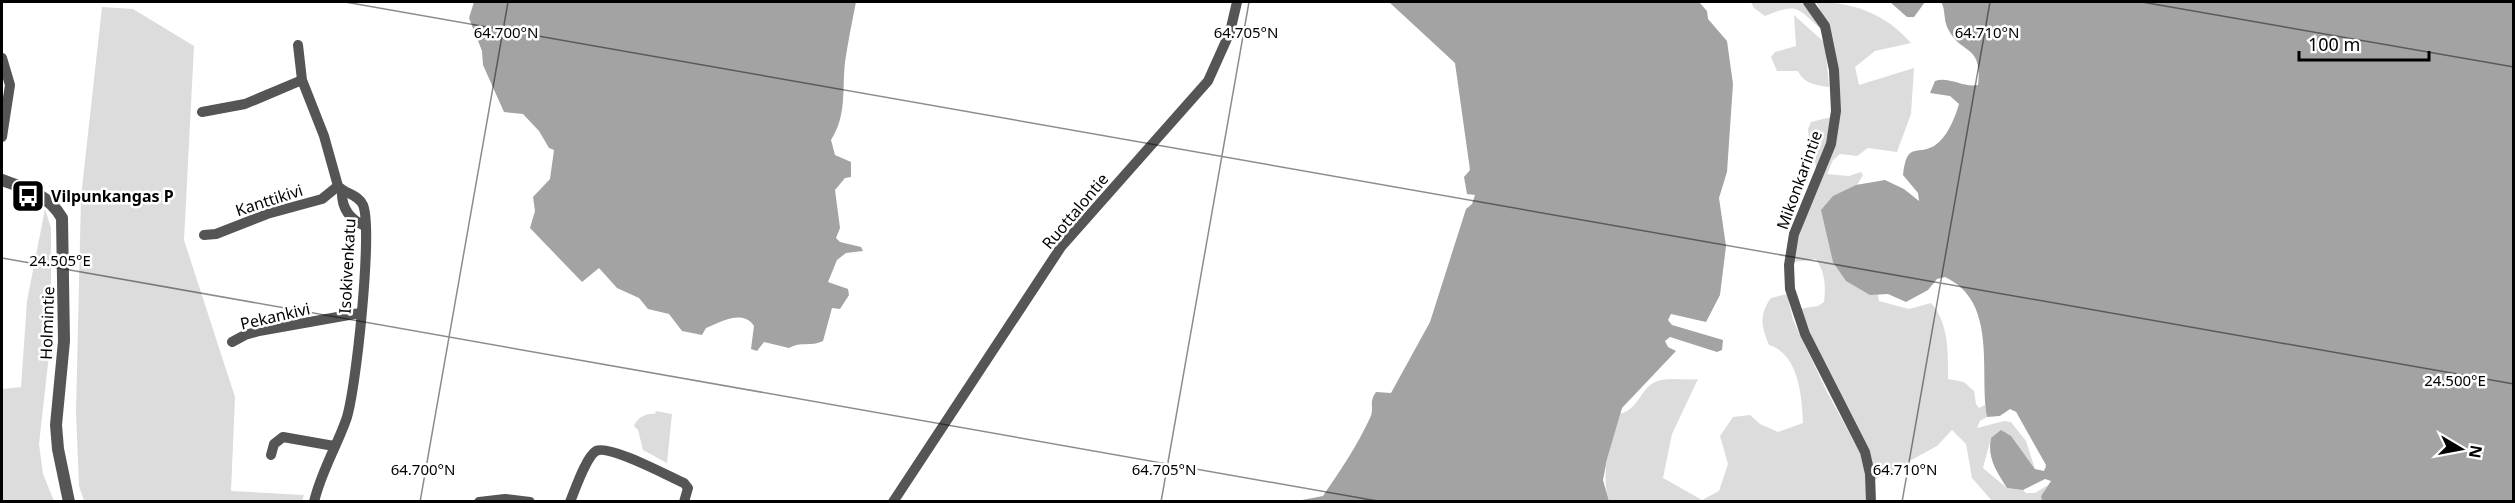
<svg xmlns="http://www.w3.org/2000/svg" width="2515" height="503" viewBox="0 0 2515 503" font-family="'Noto Sans',sans-serif">
  <style>
    .green { fill: #dcdcdc }
    .water { fill: #a3a3a3 }
    .pier { fill: #fff }
    .lines { fill: none; stroke-linecap: round; stroke-linejoin: round }
    .minor { stroke: #555; stroke-width: 10 }
    .tertiary { stroke: #555; stroke-width: 12 }
    .ticks { fill: none; stroke: #000; stroke-width: 1.5; stroke-opacity: 0.45 }
    .labels { text-anchor: middle; dominant-baseline: central; stroke-width: 5; stroke-linejoin: round; paint-order: stroke }
    .street-label { font-size: 16px; fill: #000; stroke: #fff }
    .poi-label { font-size: 16px; font-weight: bold; fill: #000; stroke: #fff; text-anchor: start }
    .ticks-label { font-size: 15px; text-anchor: middle; fill: #000; stroke: #fff; stroke-width: 5; stroke-linejoin: round; paint-order: stroke }
  </style>
  <rect width="100%" height="100%" fill="#fff"/>
  <path class="green" d="M1751,2H1802L1814,14L1823,31C1797,8 1799,2 1765,16L1754,8Z
    M1816,2C1853,2 1886,14 1911,43L1875,51L1855,67L1859,85L1914,68L1911,114L1897,152L1868,148L1857,156L1840,154L1833,160L1827,174L1849,176L1861,172L1863,175L1857,185L1876,182L1875,295L1878,294L1879,301L1909,309L1931,303C1949,323 1948,353 1948,379L1964,382L1974,391L1976,404L1979,408L1985,405L1987,417L1980,421L1977,428L2004,421L2011,422L2026,441L2035,469L2023,453L1991,438L1983,468L2007,488L2023,490L2026,493H2035L2048,485L2041,496L2042,501H1992L1972,478L1966,444L1952,430L1937,446L1873,481L1848,417L1799,309L1818,306L1824,302C1826,286 1825,272 1816,259L1794,262L1800,230L1833,148L1828,26Z
    M102,7L133,9L194,46L184,240L235,397L231,491L304,495L302,501H84L79,486L76,412L81,197Z
    M1794,15L1825,43L1829,87C1816,85 1804,84 1798,71H1777L1771,57L1775,52L1796,46Z
    M1831,117L1827,145L1817,170L1809,139L1808,129L1811,122Z
    M45,209L51,228V337L39,444L43,474L54,501H2V389L21,387L27,301Z
    M1787,294L1793,320L1827,392L1865,462L1867,501H1609C1600,469 1610,445 1620,414C1640,408 1639,390 1655,382C1669,376 1683,381 1698,379L1672,434L1663,478L1702,500L1719,491L1728,464L1720,436L1733,417L1750,415L1760,424L1778,432L1803,423C1802,397 1799,354 1769,345C1761,326 1759,315 1771,298Z
    M656,411L672,414L667,463L643,450L638,430L634,426C637,418 646,413 655,414Z"/>
  <path class="water" d="M474,2H856C852,22 848,42 845,62C842,90 847,115 831,140L835,155L851,162V177L845,178L835,190L840,228L836,238L840,242L861,247L863,251L846,253L837,260L828,282L848,289L849,295L840,309L832,308L823,341C811,347 801,341 789,348L764,342L757,351L751,349L754,326C743,309 721,322 706,328L702,335L682,331L669,314L648,309L639,298L617,288L599,268L582,282L530,228L535,211L533,197L550,179L554,150L549,148L539,131L523,114L504,112L483,65L482,51L469,18Z
    M1389,2H1699L1707,11L1708,19L1727,41L1733,84L1727,172L1719,198L1726,246L1720,295L1706,322L1671,314L1668,320L1672,325L1723,340L1722,350L1717,352L1670,337L1665,341L1668,347L1676,351L1622,408L1607,459L1603,480L1609,501H1297L1323,496C1340,471 1357,446 1370,418C1375,408 1368,403 1376,392L1391,393L1430,322L1466,209L1472,204L1475,195L1467,194L1464,177L1470,170L1455,63Z
    M1890,2H1925L1914,17H1907Z
    M1941,2H2513V501L2042,502L2041,496L2051,481L2045,479L2023,490L2007,488C1996,471 1987,457 1991,438L2001,430L2011,436L2035,469L2046,468L2016,412L2010,410L2000,416L1987,417C1979,370 1998,302 1945,277L1937,279L1928,290L1906,302L1888,294L1870,295L1846,281L1833,262L1821,210L1833,196L1856,185L1885,180L1904,189L1919,201L1918,193L1903,175C1907,141 1916,156 1934,146C1947,138 1955,118 1959,104L1950,96L1930,93L1935,81C1949,76 1963,88 1978,85C1983,44 1961,55 1948,29C1943,20 1946,10 1941,2Z"/>
  <path class="pier" d="M2010,409L2016,412L2046,465L2044,471L2035,469L2034,463L2040,468L2043,466L2014,414L2011,413L2000,419H1984L2000,416Z"/>
  <g class="lines">
    <path class="minor" d="M1808,2L1825,26L1834,70L1836,111L1831,144L1794,234L1789,265L1790,289L1805,334L1865,452L1870,474L1871,502
      M298,45L302,80L324,136L338,186C345,194 358,194 363,205C373,228 356,393 346,420C336,448 321,472 314,502
      M2,58L10,85L2,137
      M202,112L245,104L302,80
      M342,190C341,207 349,219 365,226
      M204,235L216,234L267,214L322,199L338,186
      M232,342L245,335L259,331L360,313
      M271,455L274,444L283,437L334,446
      M479,502L505,499L530,502
      M570,502C575,490 586,457 596,451C609,444 668,476 684,483L688,488L684,502
      M893,502L1061,247L1208,81L1230,32L1237,2"/>
    <path class="tertiary" d="M2,180C27,189 48,194 62,218L64,341L56,425L58,449L69,502"/>
  </g>
  <path class="ticks" d="M345,2L2514,384M2142,2L2514,67M2,258L1383,502M420,502L508,2M1161,502L1249,2M1902,502L1990,2"/>
  <defs>
    <symbol id="bus-square" viewBox="-11 -11 22 22"><rect x="-9" y="-9" width="18" height="18" rx="4" fill="#000" stroke="#fff"/><path d="M-5-6H5V4H4V6H2V4H-2V6H-4V4H-5ZM-3.5-4V0h7V-4ZM-3.5 1.2v1.5H-2V1.2ZM2 1.2v1.5H3.5V1.2Z" fill="#fff"/></symbol>
  </defs>
  <g fill-rule="evenodd">
    <use href="#bus-square" x="9" y="177" width="38" height="38"/>
  </g>
  <g class="labels">
    <g class="street-label">
      <text transform="translate(1799 180) rotate(-70)">Mikonkarintie</text>
      <text transform="translate(269 200) rotate(-18)">Kanttikivi</text>
      <text transform="translate(1075 211) rotate(-50)">Ruottalontie</text>
      <text transform="translate(347 266) rotate(-87)">Isokivenkatu</text>
      <text transform="translate(275 316) rotate(-13)">Pekankivi</text>
      <text transform="translate(47 323) rotate(-88)">Holmintie</text>
    </g>
    <g class="poi-label">
      <text x="51" y="196">Vilpunkangas P</text>
    </g>
  </g>
  <g class="ticks-label">
    <text x="506" y="38">64.700°N</text>
    <text x="1246" y="38">64.705°N</text>
    <text x="1987" y="38">64.710°N</text>
    <text x="60" y="266">24.505°E</text>
    <text x="2455" y="386">24.500°E</text>
    <text x="423" y="475">64.700°N</text>
    <text x="1164" y="475">64.705°N</text>
    <text x="1905" y="475">64.710°N</text>
  </g>
  <rect width="2515" height="503" fill="none" stroke="#000000" stroke-width="6"/>
  <g transform="translate(2461 449) rotate(100)" stroke="#ffffff" stroke-width="4.5" paint-order="stroke">
  <path d="M0-4.5L10 22L0 15L-10 22Z" fill="#000000"/>
  <text y="-9" font-size="16" font-weight="bold" text-anchor="middle" fill="#000000">N</text>
  </g>
  <path d="M2299 51v9h130v-9" fill="none" stroke="#000000" stroke-width="3"/>
  <text x="2308" y="51" font-size="18" fill="#000000" stroke="#ffffff" stroke-width="4.5" paint-order="stroke">100 m</text>
</svg>
